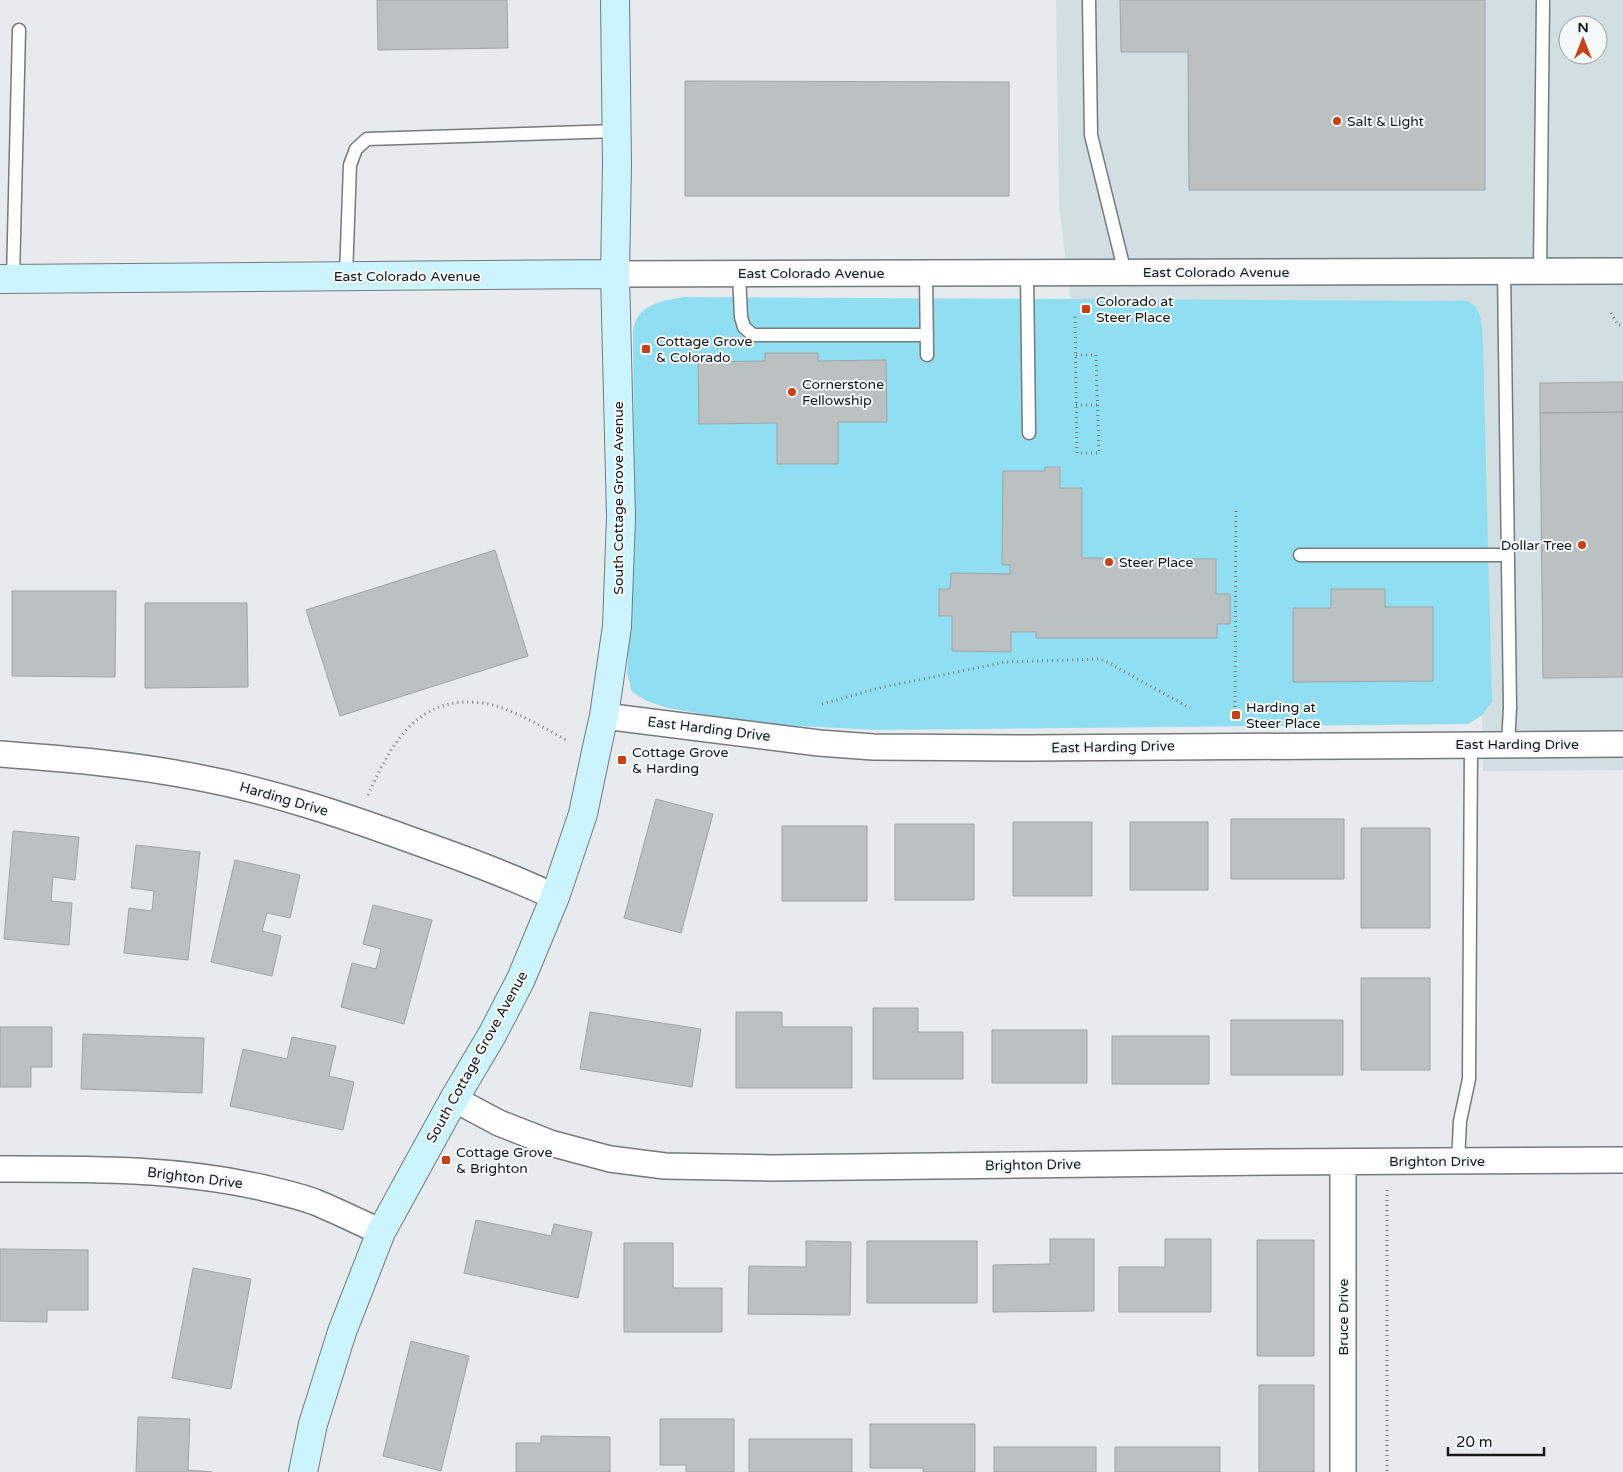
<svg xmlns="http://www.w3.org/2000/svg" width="1623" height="1472" viewBox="0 0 1623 1472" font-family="'Varela Round',sans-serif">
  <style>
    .built { fill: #d1dfe2; fill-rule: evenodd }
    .green { fill: #90def2 }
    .building { fill: #bbc0c1; stroke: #a0a4a5 }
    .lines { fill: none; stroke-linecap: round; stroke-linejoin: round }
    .lane-casing { stroke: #767a7b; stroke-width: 15 }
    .street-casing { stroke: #767a7b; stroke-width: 28 }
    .secondary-casing { stroke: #767a7b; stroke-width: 30 }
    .path { stroke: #787b7c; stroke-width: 3; stroke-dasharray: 1 4; stroke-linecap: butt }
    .lane { stroke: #fff; stroke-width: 12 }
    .street { stroke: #fff; stroke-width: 25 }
    .secondary { stroke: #cbf4fe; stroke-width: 28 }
    .poi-dot { fill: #c94015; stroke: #f4f9fa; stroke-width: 2 }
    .labels { text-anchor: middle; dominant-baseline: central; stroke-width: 4; stroke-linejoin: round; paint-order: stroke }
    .poi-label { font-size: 14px; fill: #171919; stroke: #f4f9fa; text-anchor: start }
    .street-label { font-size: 14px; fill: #171919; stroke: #f4f9fa }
  </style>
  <rect width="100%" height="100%" fill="#e7ebed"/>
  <path class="built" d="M1056,0H1623V770L1483,771L1475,307L1073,317L1059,206ZM1568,25H1598V55H1568Z"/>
  <path class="green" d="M686,297L1449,301C1455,301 1461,300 1466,301C1484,305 1482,332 1483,347L1492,702L1481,716L1468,724L879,730L759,724L668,708L647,701L632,692L627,673L635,542L633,331C636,304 664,300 686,297Z"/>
  <path class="building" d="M377,0H507L508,48L378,50Z
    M1120,0H1485V190H1189L1188,52H1121Z
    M685,81L1009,82V196H685Z
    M765,353H818V361L886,360L887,422H838V464H777V423L699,424L698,362L765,361Z
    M1623,382V412L1540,413V383Z
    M1623,412V677L1543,678L1540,413Z
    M1045,467H1060V488H1082V558L1216,559V594H1230V624H1217V638H1036V632H1011V652L952,651V616H939V589H950L951,573L1010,574V565H1002L1003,471H1045Z
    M495,550L528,656L340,716L306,610Z
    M1331,589H1385V607H1433V681L1293,682V608H1331Z
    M12,591H116L115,677L12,676Z
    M145,603H247L248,687L145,688Z
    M656,799L713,814L681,933L624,918Z
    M1231,819H1344V879H1231Z
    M1013,822H1092V896H1013Z
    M1130,822H1208V890H1130Z
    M895,824H974V900H895Z
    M782,826H867V901H782Z
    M1361,828H1430V928H1361Z
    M13,831L79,837L75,880L53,877L51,901L72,903L69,945L4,939Z
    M136,845L200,852L188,960L124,953L129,908L152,911L154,891L131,888Z
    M235,860L300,875L290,918L267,913L262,931L281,936L272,976L211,962Z
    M373,905L432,920L404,1024L341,1007L352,963L376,969L381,949L363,944Z
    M1361,978H1430V1070H1361Z
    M873,1008H918V1032H963V1079H873Z
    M590,1012L701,1029L692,1087L580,1069Z
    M736,1012H782V1027H852V1088H736Z
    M1231,1020H1343V1075H1231Z
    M0,1027H52V1067H31V1087H0Z
    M992,1030H1087V1083H992Z
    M83,1034L204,1038L202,1093L81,1089Z
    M1112,1036H1209V1084H1112Z
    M292,1037L336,1046L329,1076L354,1082L343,1130L230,1106L243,1049L287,1059Z
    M476,1220L551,1236L554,1224L592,1232L578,1298L464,1273Z
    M1050,1239H1094V1311L993,1312V1265L1050,1264Z
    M1165,1239H1211V1312H1119V1267H1165Z
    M1257,1240H1314V1356H1257Z
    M806,1241L851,1242L850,1315L748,1314L749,1266L806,1267Z
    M867,1241H977V1303H867Z
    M624,1243H673V1288H722V1332H624Z
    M0,1249L88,1250V1310H47V1322L0,1321Z
    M193,1268L251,1279L231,1389L172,1378Z
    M411,1341L469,1356L441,1471L383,1456Z
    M1259,1385H1314V1472H1259Z
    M138,1417L190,1419L188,1470L212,1472H136Z
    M660,1419H734V1472H686V1465H660Z
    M870,1424H975V1472H923V1468H870Z
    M541,1436L610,1437V1472H516V1443H541Z
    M749,1439H852V1472H749Z
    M994,1447H1096V1472H994Z
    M1115,1447H1220V1472H1115Z"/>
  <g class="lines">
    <defs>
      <path id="lane" d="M1089,0L1091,135L1125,273
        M1504,271L1510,708L1508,744
        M1540,271L1543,0
        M926,273L927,355
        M1027,273L1029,433
        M739,274L741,317L744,327L753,335H927
        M346,276L350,165L356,149L367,139L617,131
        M13,279L19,30
        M1300,555H1508
        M1458,1161L1460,1121L1469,1079L1471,744"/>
      <path id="street" d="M615,274L1623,271
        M604,716L819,743L873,747L1029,748L1623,744
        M0,754C66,759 131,764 196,777C271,791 343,815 414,841C462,858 509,875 555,897
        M454,1099L499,1123L550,1143L610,1159L665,1166L771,1168L1273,1162L1623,1160
        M1343,1162V1472
        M0,1169C89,1169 177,1168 264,1188C281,1192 299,1196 315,1202C337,1211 359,1222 381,1232"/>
      <path id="secondary" d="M0,279L615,274
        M303,1472L313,1424L342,1332L381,1232L454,1099L492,1035L521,979L555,897L583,814L597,747L604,716L617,626L621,517L615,274L617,164L615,0"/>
    </defs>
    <use href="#lane" class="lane-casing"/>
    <use href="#street" class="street-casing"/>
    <use href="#secondary" class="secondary-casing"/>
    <path class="path" d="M1611,313L1618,325H1623
      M1075,317L1077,453H1099L1096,355H1075
      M1076,405H1098
      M822,704L879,688L1006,662L1100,659L1107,662L1190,708
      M1235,707L1236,509
      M368,795C388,751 411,704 465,702C476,702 489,703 499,707C523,715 546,729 568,741
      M1387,1190V1472"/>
    <use href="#lane" class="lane"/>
    <use href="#street" class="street"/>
    <use href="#secondary" class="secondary"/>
  </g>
  <g class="poi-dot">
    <circle cx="1337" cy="121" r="5"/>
    <rect x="1081" y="304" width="10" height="10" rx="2.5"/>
    <rect x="641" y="344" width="10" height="10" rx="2.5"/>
    <circle cx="792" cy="392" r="5"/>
    <circle cx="1582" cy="545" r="5"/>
    <circle cx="1109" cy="562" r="5"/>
    <rect x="1231" y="710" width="10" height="10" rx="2.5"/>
    <rect x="617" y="755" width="10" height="10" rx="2.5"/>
    <rect x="441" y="1155" width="10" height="10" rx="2.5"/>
  </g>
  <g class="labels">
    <g class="poi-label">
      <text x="1347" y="121">Salt &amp; Light</text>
      <text x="1096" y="301">Colorado at<tspan x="1096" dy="16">Steer Place</tspan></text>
      <text x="656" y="341">Cottage Grove<tspan x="656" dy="16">&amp; Colorado</tspan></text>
      <text x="802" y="384">Cornerstone<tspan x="802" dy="16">Fellowship</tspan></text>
      <text x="1572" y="545" text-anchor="end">Dollar Tree</text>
      <text x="1119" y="562">Steer Place</text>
      <text x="1246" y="707">Harding at<tspan x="1246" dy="16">Steer Place</tspan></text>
      <text x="632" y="752">Cottage Grove<tspan x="632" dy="16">&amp; Harding</tspan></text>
      <text x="456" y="1152">Cottage Grove<tspan x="456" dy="16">&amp; Brighton</tspan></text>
    </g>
    <g class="street-label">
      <text x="1216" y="272">East Colorado Avenue</text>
      <text x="811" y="273">East Colorado Avenue</text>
      <text x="407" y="276">East Colorado Avenue</text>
      <text transform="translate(618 498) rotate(-90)">South Cottage Grove Avenue</text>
      <text transform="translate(709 729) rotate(7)">East Harding Drive</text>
      <text x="1517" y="744">East Harding Drive</text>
      <text transform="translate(1113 747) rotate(-1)">East Harding Drive</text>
      <text transform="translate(284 799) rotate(16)">Harding Drive</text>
      <text transform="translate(477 1057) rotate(-61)">South Cottage Grove Avenue</text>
      <text x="1437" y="1161">Brighton Drive</text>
      <text transform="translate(1033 1165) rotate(-1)">Brighton Drive</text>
      <text transform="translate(195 1178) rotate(7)">Brighton Drive</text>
      <text transform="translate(1343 1317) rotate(-90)">Bruce Drive</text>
    </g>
  </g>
  <g transform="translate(1583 40)"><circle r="24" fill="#f4f9fa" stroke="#9c9fa0"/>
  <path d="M0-4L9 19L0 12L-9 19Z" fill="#c94015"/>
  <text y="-8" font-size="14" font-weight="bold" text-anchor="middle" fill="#171919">N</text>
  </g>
  <path d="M1448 1447v8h96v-8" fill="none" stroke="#171919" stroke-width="2.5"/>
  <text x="1456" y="1447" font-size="15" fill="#171919" stroke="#f4f9fa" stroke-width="4" paint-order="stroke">20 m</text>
</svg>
